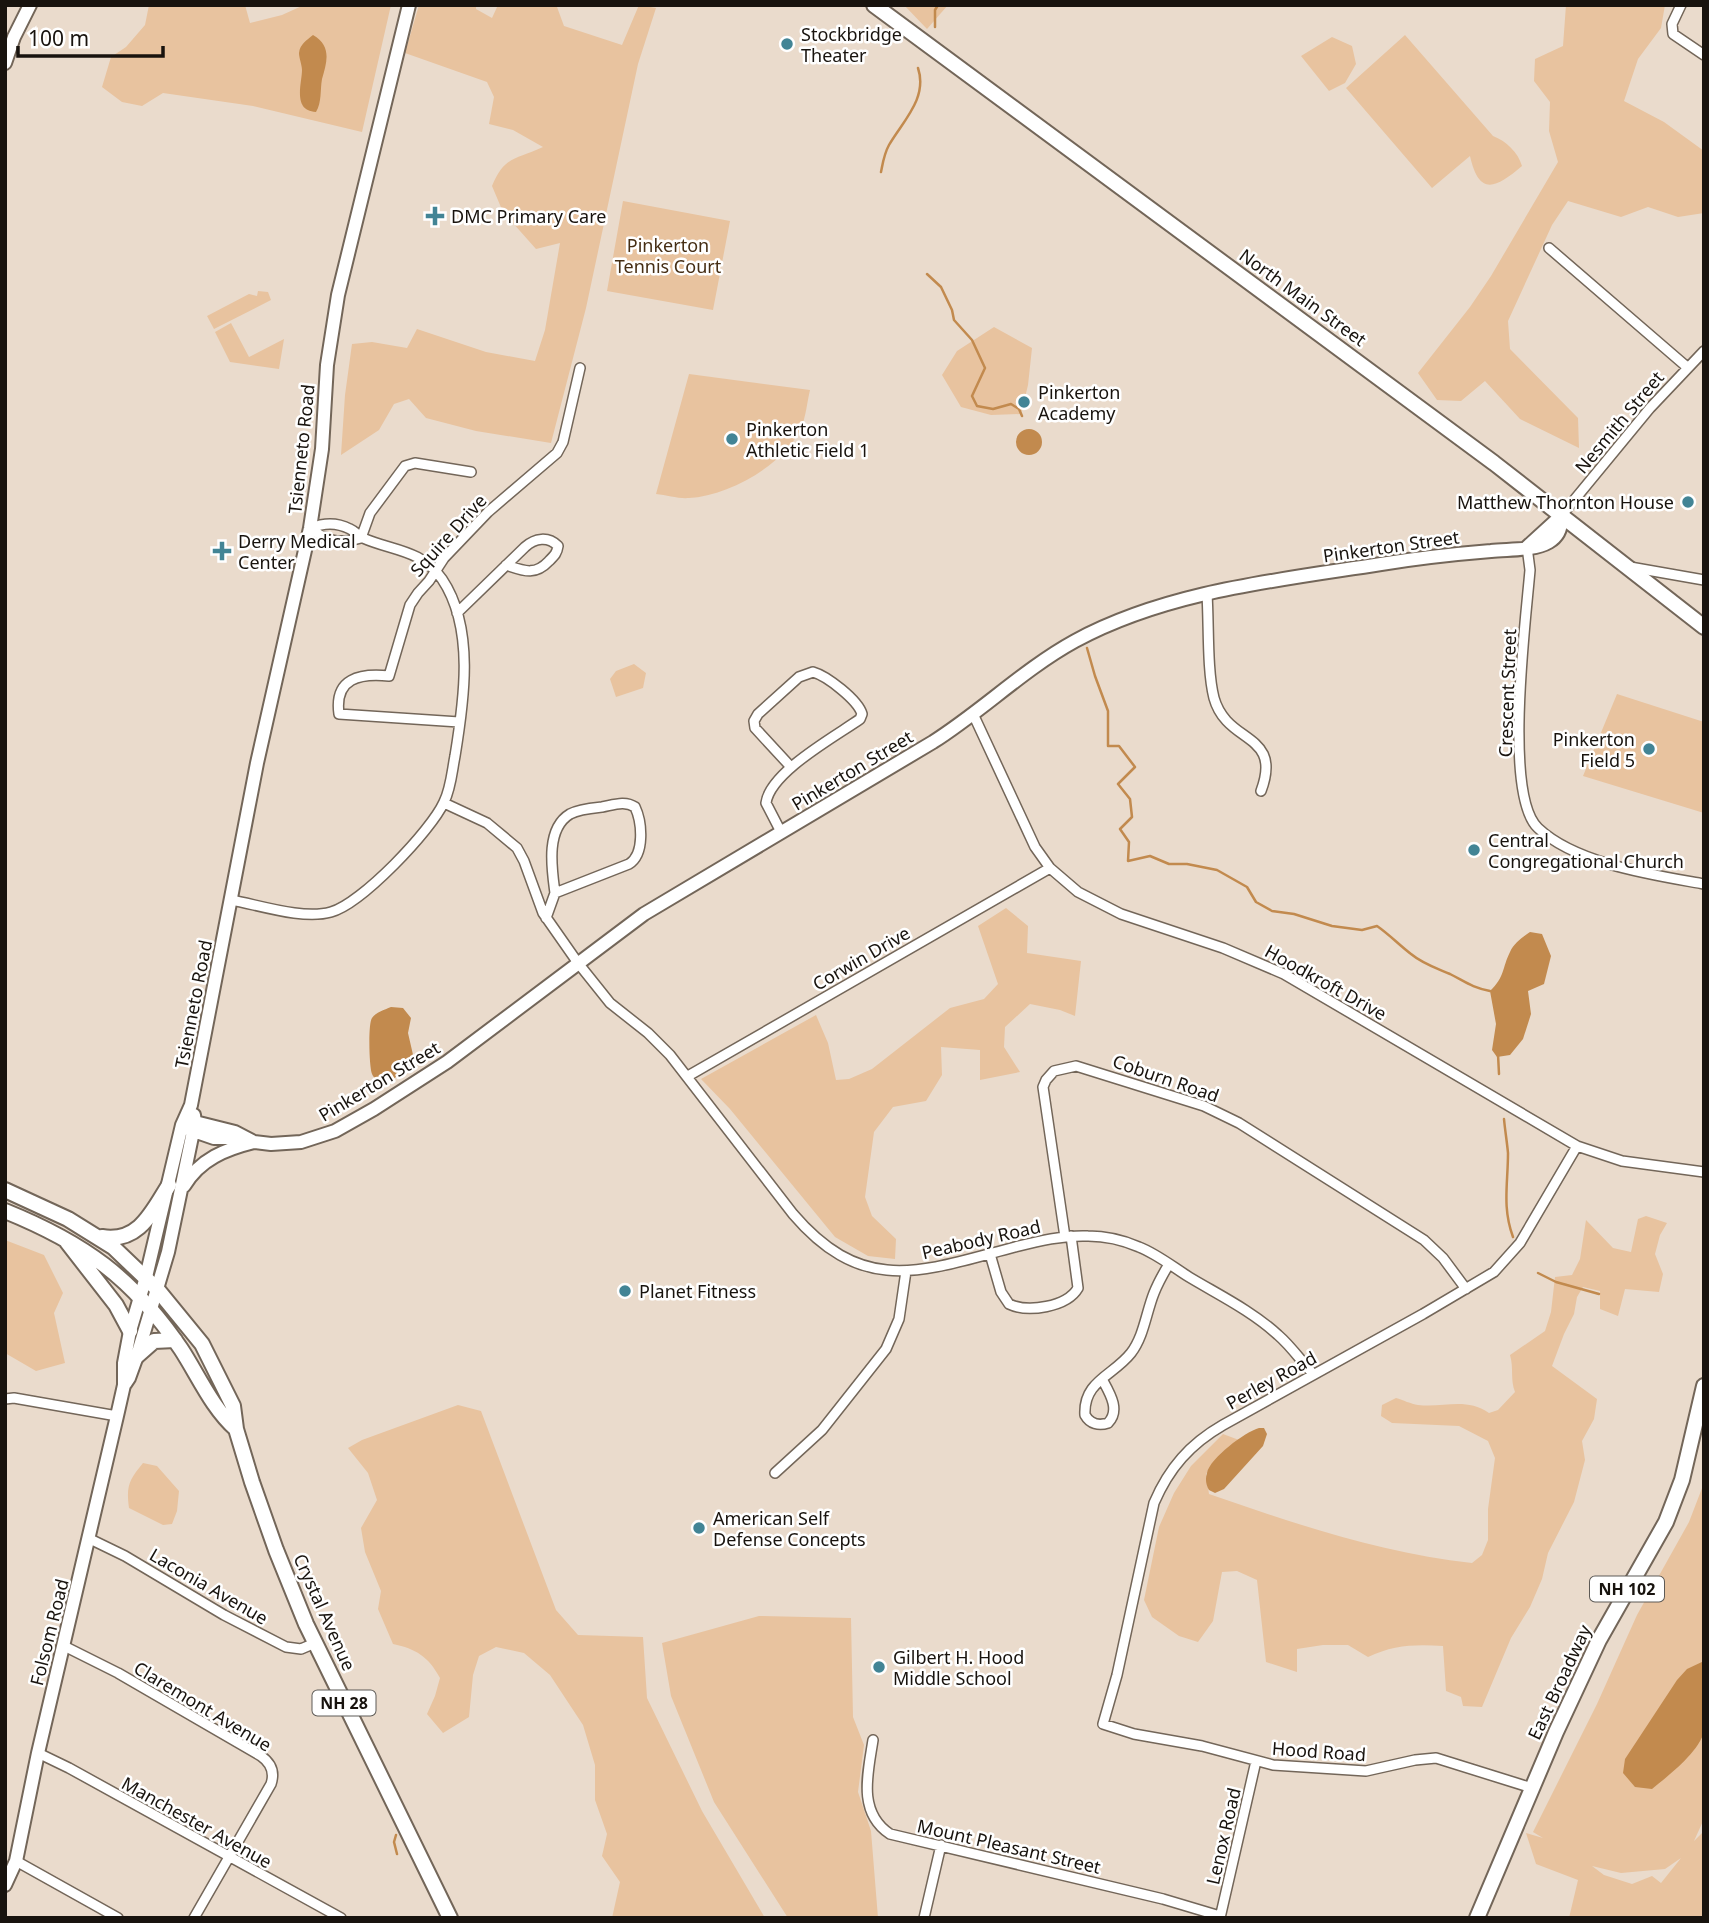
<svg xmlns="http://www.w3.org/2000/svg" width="1709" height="1923" viewBox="0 0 1709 1923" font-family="'Noto Sans',sans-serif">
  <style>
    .green { fill: #e8c39f; fill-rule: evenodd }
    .water { fill: #c28a4e }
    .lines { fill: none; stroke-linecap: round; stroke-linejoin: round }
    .stream { stroke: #c28a4e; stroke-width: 2.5 }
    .street-casing { stroke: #736659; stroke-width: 12 }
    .secondary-casing { stroke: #736659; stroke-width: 16 }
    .primary-casing { stroke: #736659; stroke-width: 18 }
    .street { stroke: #fff; stroke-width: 9 }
    .secondary { stroke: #fff; stroke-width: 12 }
    .primary { stroke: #fff; stroke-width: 14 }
    .poi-dot { fill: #428495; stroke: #fff; stroke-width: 2.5 }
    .labels { text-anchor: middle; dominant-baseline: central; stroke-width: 5; stroke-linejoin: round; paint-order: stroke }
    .shield { fill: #fff; stroke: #5d5a56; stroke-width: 2 }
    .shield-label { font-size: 16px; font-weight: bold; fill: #18130e }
    .poi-label { font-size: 18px; fill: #18130e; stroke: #fff; text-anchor: start }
    .park-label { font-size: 18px; fill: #462e14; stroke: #fff }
    .street-label { font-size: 18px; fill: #18130e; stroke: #fff }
  </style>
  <rect width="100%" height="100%" fill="#eadbcc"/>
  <path class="green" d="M149,5H245L250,23L282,15L304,5H391L362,132L253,106L163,93L142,106L122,102L102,87L111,57L126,47L145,25Z
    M419,5H476V9L492,18L498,5H552L557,7L564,26L622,45L639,5L656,8L638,64L586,308L551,443L476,431L426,418L409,399L394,404L379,430L341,455L345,395L352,344L372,342L407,348L417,329L486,352L535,361L545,330L560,243L536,249L503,212L492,186C505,155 516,160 543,147L513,130L489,124L494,97L487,82L405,53Z
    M904,5H948L927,29Z
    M1566,5H1665L1661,28L1638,59L1624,101L1664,122L1704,151V213L1678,217L1648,207L1621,217L1568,201L1552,225L1508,321L1510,349L1578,418L1579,448L1520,419L1485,381L1461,401L1437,400L1418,373L1470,307L1491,276L1558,162L1549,131L1550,102L1534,81L1535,59L1563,46Z
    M1405,35L1493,136C1506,141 1518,152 1522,166C1495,189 1479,196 1470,156L1432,188L1346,88Z
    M1332,37L1352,46L1356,64L1345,83L1329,91L1301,56Z
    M623,201L730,221L713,310L607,291Z
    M258,291L268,292L271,300L214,329L207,316L249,294L257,296Z
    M231,323L249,357L284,339L279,369L230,362L215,332Z
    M994,327L1032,348L1028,385L1021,414L991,415L961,407L942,375L957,351Z
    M689,374L810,390C807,402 806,417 801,428C785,464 729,496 689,498C679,499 667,495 656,494Z
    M634,664L646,673L643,688L616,697L610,679L616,671Z
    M1617,694L1704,722V813L1583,776Z
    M1006,908L1028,926L1027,953L1081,961L1075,1016L1060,1010L1030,1004L1005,1027L1004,1047L1020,1072L980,1080V1050L941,1047L942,1075L926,1101L893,1107L874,1132L865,1197L872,1216L896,1239L895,1259L868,1256L835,1237L730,1109L701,1079L816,1015L828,1043L836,1080L849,1079L872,1069L950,1008L984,999L998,984L978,926Z
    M1646,1216L1667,1223L1660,1235L1655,1254L1663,1274L1659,1292L1625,1289L1618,1316L1600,1309V1291L1583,1287L1577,1297L1574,1314L1564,1334L1552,1366L1597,1399L1594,1419L1582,1441L1585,1460L1574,1502L1548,1553L1542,1579L1530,1607L1511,1638L1482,1707L1463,1706L1461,1697L1446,1691L1443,1646C1415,1644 1393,1645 1368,1657L1348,1645H1323L1297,1649V1672L1266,1662L1257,1580L1237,1571L1222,1572L1213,1621L1198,1642L1179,1636L1152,1617L1144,1600L1159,1527L1174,1493L1191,1466L1223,1434L1239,1440L1221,1453L1206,1474L1209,1494C1295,1524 1382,1553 1472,1563L1482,1555L1488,1540V1509L1495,1458L1488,1441L1459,1426L1392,1423L1381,1416L1382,1405L1396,1398C1403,1400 1411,1404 1418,1405C1444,1408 1466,1397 1489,1413L1498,1410L1515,1392C1510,1379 1514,1369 1510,1355L1545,1331L1551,1312L1555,1277L1572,1275L1580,1259L1586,1220L1613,1248L1631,1252L1638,1219Z
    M5,1240L44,1255L63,1293L54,1313L65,1363L36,1371L5,1353Z
    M458,1405L481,1411L556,1610L578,1635L643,1637L647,1698L702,1811L765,1918H612L620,1882L602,1856L607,1834L595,1800V1765L583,1725L550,1675L524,1653L496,1647L479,1656L473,1675L469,1717L443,1733L427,1714L435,1696L440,1678C428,1656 416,1649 393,1644L378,1609L381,1591L365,1552L361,1528L377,1500L368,1473L348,1448L362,1440Z
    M143,1463L157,1466L179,1491L177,1511L172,1524L163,1525L129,1508C126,1486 129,1480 143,1463Z
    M1704,1483V1819L1694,1841L1704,1831V1918H1569L1578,1880L1536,1864L1526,1833L1543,1838L1533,1832L1597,1704L1637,1615L1689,1522ZM1681,1858L1661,1883L1652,1876L1632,1884L1604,1875L1592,1866L1621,1873L1665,1869Z
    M759,1616L851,1618L853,1717L864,1745L858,1792L871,1831L878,1918H788L714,1802L671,1696L662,1643Z"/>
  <path class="water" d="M313,35C332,46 327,62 322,79C320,90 322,102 316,112C292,111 302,83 302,70C302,65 299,58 299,53C300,44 307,40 313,35Z
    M1016 442a13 13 0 1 1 26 0a13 13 0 1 1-26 0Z
    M1530,932L1542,934L1551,956L1544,984L1528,991L1531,1014L1523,1039L1510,1055L1497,1057L1492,1050L1496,1024L1490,991C1505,977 1502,968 1510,952C1514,943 1523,937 1530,932Z
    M391,1007L403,1008L411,1018L408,1033L414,1059L410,1069L384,1084C379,1081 374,1079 372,1074C369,1067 368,1023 372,1018C376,1012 384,1010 391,1007Z
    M1259,1428H1264L1267,1434L1263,1446L1224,1489L1215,1493L1209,1490C1206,1485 1205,1479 1207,1473C1210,1458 1245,1432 1259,1428Z
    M1704,1661C1704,1676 1707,1720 1704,1732C1698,1753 1668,1776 1652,1789L1635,1787L1623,1773L1625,1759L1677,1680L1687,1669Z"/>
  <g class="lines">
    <path class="stream" d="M935,27V10L938,5
      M881,172C883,162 884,154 889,145C903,121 928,98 918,68
      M927,274L941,287L952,310L954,320L972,340L985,368L972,396L977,406L993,409L1011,404L1019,409L1022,416
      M1087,648L1095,676L1108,711V746H1119L1135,767L1118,784L1130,799L1132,817L1120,829L1129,842L1128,861L1150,856L1169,864H1187L1217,870L1247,887L1256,902L1272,911L1294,914L1332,926L1362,930L1377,926C1390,935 1399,945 1411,954C1423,964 1436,968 1450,974C1466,982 1471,987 1490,991
      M1498,1054L1499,1074
      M1504,1119C1505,1130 1507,1142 1508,1153C1508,1184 1502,1207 1513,1237
      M1538,1273L1556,1282L1599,1294
      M396,1835L394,1842L397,1854"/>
    <defs>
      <path id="street" d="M1681,5L1672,24L1673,34L1704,55
        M1549,248L1687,367
        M1561,516L1650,408L1704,351
        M310,528C328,542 338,544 361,538
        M361,538L370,513L405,466L415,463L471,472
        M1527,547L1530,570C1526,619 1503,795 1538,828C1576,864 1654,875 1704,884
        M1630,567L1704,580
        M1207,594C1209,625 1207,671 1214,698C1227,745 1283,732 1261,791
        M457,613L525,547C535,538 548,536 558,546C557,553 555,555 549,561C535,576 524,571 506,565
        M974,716L1035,847L1050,868L1078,892L1121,914L1223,948L1284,974L1577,1146L1622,1161L1704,1172
        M459,722L339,714C334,678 360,673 389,676L410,605L418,593L429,581L444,558L488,512L557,453L563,442L580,368
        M444,803L487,823L517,848L524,861L543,913L578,963L610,1003L648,1033L670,1055L793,1214C864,1297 923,1271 1015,1247C1039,1241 1063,1235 1088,1236C1105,1236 1123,1240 1139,1247C1157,1254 1173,1267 1189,1277C1219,1295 1252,1311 1278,1335C1291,1346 1301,1361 1313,1374
        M781,832L766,803C770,772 836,736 860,719L862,714C858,700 827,676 813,672L799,677L758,714L754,721L755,728L791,767
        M231,900C259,905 303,920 331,912C361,904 431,831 444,802C451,788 452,771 455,756C464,701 475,628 442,579C421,549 392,551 363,538C358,536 355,531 350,529C336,522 324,523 310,528
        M546,918L555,893L629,864C645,854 642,822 635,807C625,800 613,805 602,807C592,808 579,809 570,814C545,829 552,870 555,893
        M688,1076L1050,868
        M1065,1237L1043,1087L1046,1080L1054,1071L1076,1066L1204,1106L1239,1123L1424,1240L1443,1258L1466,1289
        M990,1254L1001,1292L1009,1304C1028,1313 1067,1307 1078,1288L1071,1236
        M1102,1379C1109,1392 1121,1410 1108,1423C1099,1426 1090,1424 1085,1415C1083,1381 1113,1376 1131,1353C1144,1336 1146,1313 1154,1293C1158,1283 1163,1274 1169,1264
        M5,1399L14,1398L117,1416
        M775,1473L822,1430L886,1349L899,1319L906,1271
        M90,1539L125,1556L224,1615L286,1647L301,1649L315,1643
        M64,1646L118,1673L261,1756C271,1763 275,1772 271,1784L194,1918
        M873,1740C868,1773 857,1812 890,1834L1163,1899L1220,1916
        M38,1753L69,1768L341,1918
        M1532,1788L1436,1758L1415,1760L1366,1771L1273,1765L1202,1746L1134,1734L1103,1724L1117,1675L1154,1503C1169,1468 1190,1444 1223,1425L1423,1314L1494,1272L1520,1243L1577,1146
        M16,1861L118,1918
        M924,1918L941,1845
        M1220,1918L1256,1761"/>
      <path id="secondary" d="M5,63L14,37L30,5
        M1527,547L1561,516
        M182,1125L195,1122L235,1132L254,1142L271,1144L301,1142L335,1131L374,1109L447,1062L644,914L933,742C982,711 1024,669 1075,641C1167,591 1279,580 1381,564C1418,558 1454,554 1491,551C1508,549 1534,551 1549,542C1559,536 1562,527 1561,516
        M188,1129L214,1138H245
        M184,1186C200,1159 226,1149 254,1142
        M125,1384L129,1378L137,1356L168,1252L195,1122L194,1115
        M5,1885L16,1861L38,1753L117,1416L124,1385V1363L130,1331L146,1277L182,1125L191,1105L257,763L310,528L322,449L327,365L338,295L409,5"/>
      <path id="primary" d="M874,5L1494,463L1704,627
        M5,1190L68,1219L113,1247L157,1289L202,1344L233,1406L236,1429L252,1482L276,1550L306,1624L450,1918
        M5,1211C84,1243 133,1278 181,1349C198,1375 212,1408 236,1429
        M102,1237C139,1243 152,1212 169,1185
        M67,1242L116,1305L130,1331
        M137,1356L154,1341L175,1340
        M1477,1918L1556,1732L1599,1640L1666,1522L1682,1480L1704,1386"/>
    </defs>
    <use href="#street" class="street-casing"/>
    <use href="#secondary" class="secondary-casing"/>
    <use href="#primary" class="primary-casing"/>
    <use href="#street" class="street"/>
    <use href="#secondary" class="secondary"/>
    <use href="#primary" class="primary"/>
  </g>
  <g class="poi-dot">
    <circle cx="787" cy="44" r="7"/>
    <path d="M431.5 205.5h7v7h7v7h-7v7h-7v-7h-7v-7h7z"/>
    <circle cx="1024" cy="402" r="7"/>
    <circle cx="732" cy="439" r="7"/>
    <circle cx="1688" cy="502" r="7"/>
    <path d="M218.5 540.5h7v7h7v7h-7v7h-7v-7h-7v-7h7z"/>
    <circle cx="1649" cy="749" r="7"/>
    <circle cx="1474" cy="850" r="7"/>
    <circle cx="625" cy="1291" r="7"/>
    <circle cx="699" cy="1528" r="7"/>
    <circle cx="879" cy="1667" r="7"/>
  </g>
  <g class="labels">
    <g class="shield">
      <rect x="1590" y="1576.5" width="74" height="25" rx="5"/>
      <rect x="312.5" y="1690.5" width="63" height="25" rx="5"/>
    </g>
    <g class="shield-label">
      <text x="1627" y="1589">NH 102</text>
      <text x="344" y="1703">NH 28</text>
    </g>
    <g class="poi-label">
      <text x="801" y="34">Stockbridge<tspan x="801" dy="21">Theater</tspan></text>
      <text x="451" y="216">DMC Primary Care</text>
      <text x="1038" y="392">Pinkerton<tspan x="1038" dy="21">Academy</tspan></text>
      <text x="746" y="429">Pinkerton<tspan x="746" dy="21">Athletic Field 1</tspan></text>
      <text x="1674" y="502" text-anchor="end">Matthew Thornton House</text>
      <text x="238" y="541">Derry Medical<tspan x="238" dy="21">Center</tspan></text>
      <text x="1635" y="739" text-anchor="end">Pinkerton<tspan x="1635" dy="21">Field 5</tspan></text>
      <text x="1488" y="840">Central<tspan x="1488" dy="21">Congregational Church</tspan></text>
      <text x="639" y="1291">Planet Fitness</text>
      <text x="713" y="1518">American Self<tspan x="713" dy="21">Defense Concepts</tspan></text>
      <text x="893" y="1657">Gilbert H. Hood<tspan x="893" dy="21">Middle School</tspan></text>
    </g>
    <g class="park-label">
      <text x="668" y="245">Pinkerton<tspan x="668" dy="21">Tennis Court</tspan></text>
    </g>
    <g class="street-label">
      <text transform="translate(1303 297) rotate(36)">North Main Street</text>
      <text transform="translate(1619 422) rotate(-50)">Nesmith Street</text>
      <text transform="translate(301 449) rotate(-84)">Tsienneto Road</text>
      <text transform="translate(448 535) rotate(-48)">Squire Drive</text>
      <text transform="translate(1391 546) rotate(-8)">Pinkerton Street</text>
      <text transform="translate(1507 693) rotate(-88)">Crescent Street</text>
      <text transform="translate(852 770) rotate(-31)">Pinkerton Street</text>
      <text transform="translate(861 958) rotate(-30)">Corwin Drive</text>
      <text transform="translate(1326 982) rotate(29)">Hoodkroft Drive</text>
      <text transform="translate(193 1004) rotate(-79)">Tsienneto Road</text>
      <text transform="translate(1166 1078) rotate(19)">Coburn Road</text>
      <text transform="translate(379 1081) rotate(-31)">Pinkerton Street</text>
      <text transform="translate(981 1239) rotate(-13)">Peabody Road</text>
      <text transform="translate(1271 1380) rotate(-29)">Perley Road</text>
      <text transform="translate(209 1586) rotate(30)">Laconia Avenue</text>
      <text transform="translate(325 1612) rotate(66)">Crystal Avenue</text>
      <text transform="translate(49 1632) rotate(-76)">Folsom Road</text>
      <text transform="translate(1559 1682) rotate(-65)">East Broadway</text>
      <text transform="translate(203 1706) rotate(31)">Claremont Avenue</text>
      <text transform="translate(1319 1751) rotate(4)">Hood Road</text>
      <text transform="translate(197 1822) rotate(29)">Manchester Avenue</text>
      <text transform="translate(1223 1836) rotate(-77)">Lenox Road</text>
      <text transform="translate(1009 1846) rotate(13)">Mount Pleasant Street</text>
    </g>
  </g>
  <rect width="1709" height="1923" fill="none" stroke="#18130e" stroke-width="14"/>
  <path d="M18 46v10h145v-10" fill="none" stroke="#18130e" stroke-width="3.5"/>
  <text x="28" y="46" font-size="21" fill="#18130e" stroke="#ffffff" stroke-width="5" paint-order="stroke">100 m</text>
</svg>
